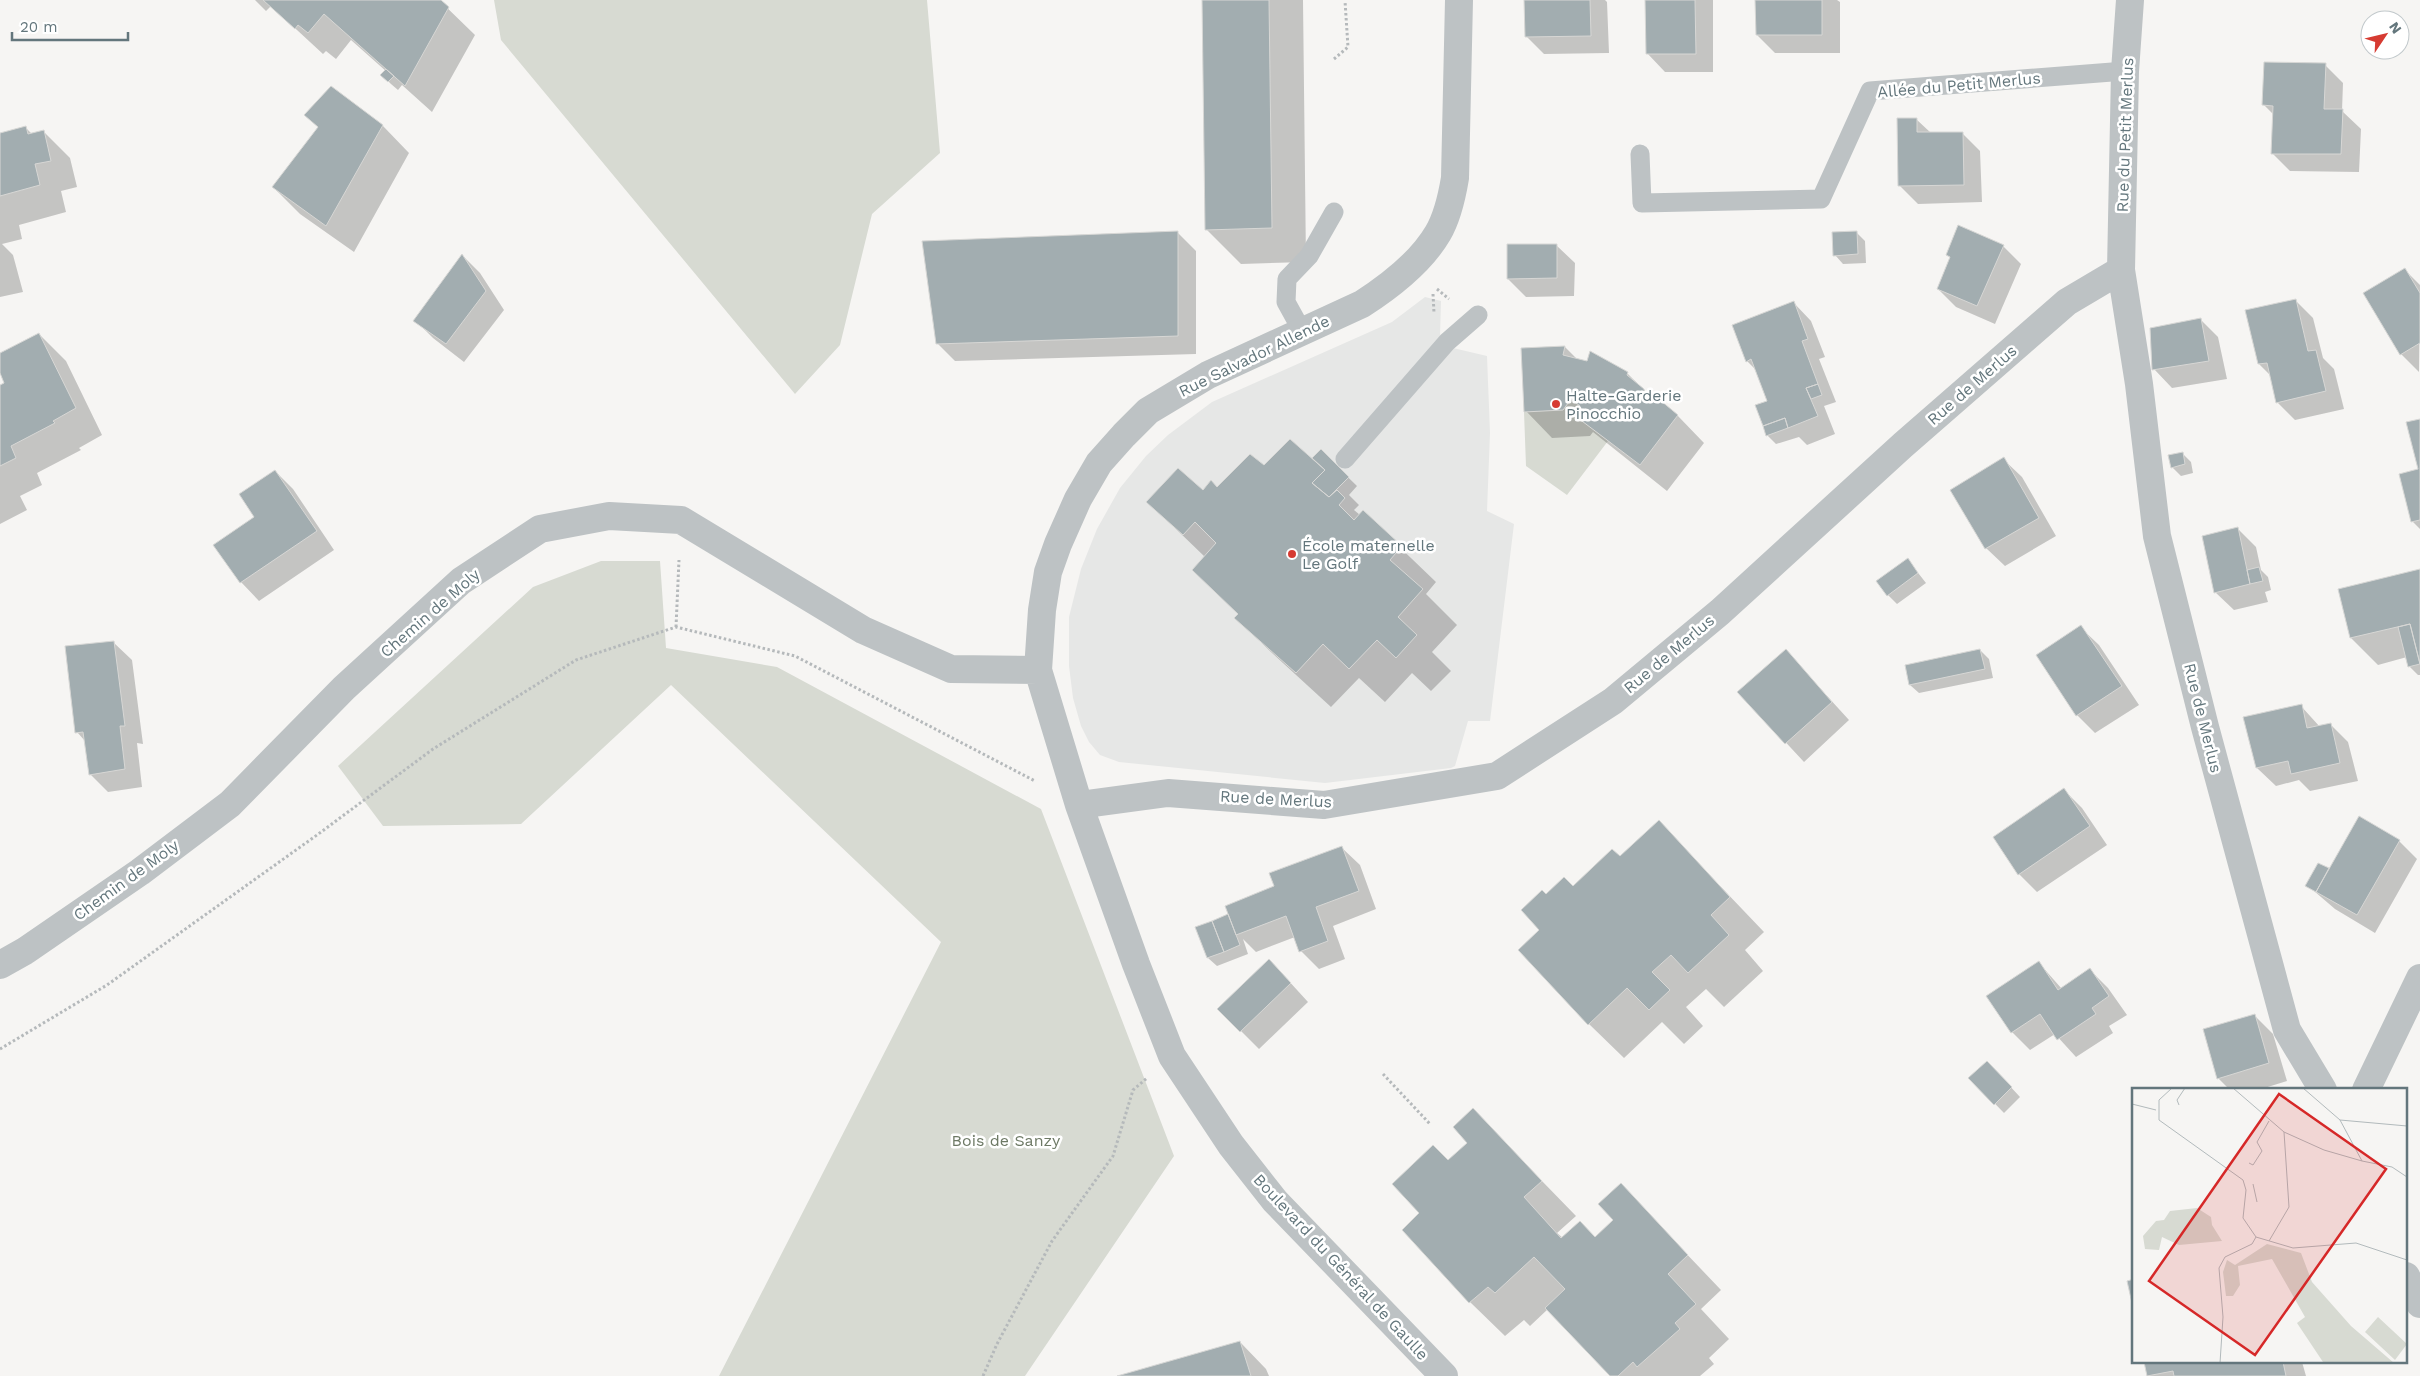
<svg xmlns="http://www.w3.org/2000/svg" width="2420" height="1376" viewBox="0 0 2420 1376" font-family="'Work Sans',sans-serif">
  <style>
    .built { fill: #e6e7e6 }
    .green { fill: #d7dad2 }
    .shadow { fill: #0003 }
    .building { fill: #a2adb0; stroke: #d7d7d5 }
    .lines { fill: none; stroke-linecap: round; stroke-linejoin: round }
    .path { stroke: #b5b9bb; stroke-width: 3; stroke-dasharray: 2.5 2.5; stroke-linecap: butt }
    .service { stroke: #bdc2c4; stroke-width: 19 }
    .minor { stroke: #bdc2c4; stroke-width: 28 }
    .poi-dot { fill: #d63b32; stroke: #fff; stroke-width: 2 }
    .labels { text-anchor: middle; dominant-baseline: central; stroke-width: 5; stroke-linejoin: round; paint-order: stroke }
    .street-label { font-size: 16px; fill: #63767c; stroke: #fff }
    .poi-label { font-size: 16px; fill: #63767c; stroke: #fff; text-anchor: start }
    .park-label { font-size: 16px; fill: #6d7965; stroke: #fff }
    .inset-road { fill: none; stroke: #b2babc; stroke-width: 1 }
    .view { fill: #d62828; fill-opacity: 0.15; stroke: #d62828; stroke-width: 2.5 }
    .inset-edge { fill: none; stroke: #63767c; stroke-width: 2.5 }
  </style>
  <rect width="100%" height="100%" fill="#f6f5f3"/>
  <path class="built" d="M1425,297L1441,301L1440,336L1453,348L1487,356L1490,433L1487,511L1514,524L1490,721H1468L1455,766L1451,768L1325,783L1119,762L1100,755L1089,742L1081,726L1073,698L1069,666V617L1081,569L1097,529L1120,488L1146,456L1168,435L1212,402L1392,322Z"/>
  <path class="green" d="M494,0H927L940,153L872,214L840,345L795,394L501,40Z
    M1571,399L1580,406L1574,415L1608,441L1567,495L1526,466L1524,412L1563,410Z
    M601,561H660L666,648L777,667L1041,809L1174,1156L1025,1376H719L941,942L671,685L521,824L383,826L338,766L533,587Z"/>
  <path class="shadow" d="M255,0H439L475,35L432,112L402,85L398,90L391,84L382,75L387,72L351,40L336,59L326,51L323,54L271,6L266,11Z
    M1203,0H1303L1306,262L1241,264L1207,230Z
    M1525,0H1605L1607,2L1609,53L1544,54L1526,36Z
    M1646,0H1713V72H1665L1647,53Z
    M1756,0H1837L1840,2V53H1775L1757,35Z
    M2325,65L2343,83L2342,111L2361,129L2359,172L2290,171L2272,153L2274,115L2263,104Z
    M331,88L383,126L409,153L354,252L300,214L273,187L319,128L306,115Z
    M1916,119L1931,133H1962L1980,151L1982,202L1918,204L1900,186Z
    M26,128L32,134L43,131L70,158L77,187L61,191L66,212L19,225L22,239L2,244L13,255L23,292L0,297V134Z
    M1856,232L1865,241L1866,263L1843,264L1835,255Z
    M1178,233L1196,251V354L955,361L937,343Z
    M1556,245L1575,263L1574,296L1526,297L1508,279Z
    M2003,246L2021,264L1995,324L1956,307L1938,289L1951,258L1948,255Z
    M462,255L480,273L504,310L464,362L433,338L415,320Z
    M2405,270L2420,285L2419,372L2401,354Z
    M2295,300L2313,318L2323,358L2334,369L2344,409L2295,420L2277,402L2271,376L2259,364Z
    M1793,302L1811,321L1825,357L1819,359L1836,402L1824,406L1835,434L1807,445L1799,437L1776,444L1767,435L1769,402L1757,371L1747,361L1734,326Z
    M2200,319L2218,337L2227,379L2172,388L2154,369Z
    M39,334L66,361L102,435L79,448L81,450L37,473L42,485L20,496L27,510L0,524V386L6,383L0,370V355Z
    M1565,347L1577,359L1627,373L1656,402H1659L1678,416L1704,443L1667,491L1593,432L1590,436L1552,438L1526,411L1523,349Z
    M2420,420V529L2412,521L2419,470Z
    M1321,451L1357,486L1349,495L1359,505L1354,510L1360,515L1363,512L1436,582L1426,594L1457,625L1432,652L1451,671L1431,691L1412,673L1385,702L1359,678L1331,707L1271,652L1236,618L1239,615L1193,570L1205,557L1148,502L1218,489L1264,467L1316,464Z
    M2182,453L2191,462L2193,473L2181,476L2172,467Z
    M2003,459L2022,477L2056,536L2005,566L1986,548L1952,490Z
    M275,471L293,489L334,550L259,601L241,582L215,545L255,517Z
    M2238,529L2256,547L2261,570L2268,577L2271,590L2265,592L2268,602L2234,610L2215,592Z
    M1908,560L1926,583L1897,604L1888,595Z
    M2420,570V675H2418L2409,666L2407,657L2378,665L2351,638Z
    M2080,627L2099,645L2139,705L2095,733L2077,715Z
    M113,642L132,660L143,744L137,743L142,787L108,792L90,774L85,741L77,732Z
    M1980,650L1989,659L1993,678L1919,693L1910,685Z
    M1786,651L1849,720L1804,762L1739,692Z
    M2301,706L2320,727L2330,724L2348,742L2358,781L2310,791L2299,780L2276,786L2257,768Z
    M2064,790L2082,808L2107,845L2037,892L2019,874Z
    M1659,822L1764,932L1745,950L1763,971L1724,1007L1706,989L1686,1007L1703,1026L1684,1044L1662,1022L1624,1058L1589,1024L1541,930L1546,895L1573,887L1620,858Z
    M2399,841L2417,859L2375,933L2335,909L2307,885L2328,869Z
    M1341,847L1360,865L1376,909L1333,926L1345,959L1319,969L1301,951L1295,937L1256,952L1243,939L1248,954L1217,966L1208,958L1196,928L1230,915Z
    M2039,963L2062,989L2090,970L2108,988L2127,1015L2109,1026L2113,1033L2076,1057L2055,1034L2030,1050L2012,1032L1988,996Z
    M1287,979L1308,1002L1259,1049L1219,1009Z
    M2254,1015L2273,1034L2287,1081L2258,1090H2230L2218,1078Z
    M1996,1071L2020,1097L2004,1113L1970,1078Z
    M1473,1110L1576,1216L1557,1233L1563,1238H1596L1614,1220L1621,1185L1721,1290L1701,1309L1729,1339L1709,1358L1714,1364L1700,1376H1612L1548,1309L1530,1326L1524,1320L1505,1336L1470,1302L1421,1213L1448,1162L1469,1143Z
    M1240,1342L1266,1369L1269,1376H1121Z
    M2146,1362H2302L2306,1376H2149Z"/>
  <path class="building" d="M263,0H441L449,7L405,86L324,14L308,33L298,25L295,29Z
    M1202,0H1269L1272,228L1205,230Z
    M1524,0H1590L1591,36L1525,37Z
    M1645,0H1695L1696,54H1646Z
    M1755,0H1822V35H1756Z
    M2264,62L2326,63L2324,109H2343L2341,154H2271L2273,106L2262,105Z
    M386,69L394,76L388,82L380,75Z
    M331,86L383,125L326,226L272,187L318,127L304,115Z
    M1897,118H1917V132H1963L1964,185L1898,186Z
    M26,126L28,134L44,130L51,161L35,164L40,185L0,196V133Z
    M1958,225L2004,245L1977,306L1937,289L1950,257L1946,255Z
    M1178,231V336L936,344L922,241Z
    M1857,231L1858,254L1833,256L1832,232Z
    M1507,244H1557V278L1507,279Z
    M462,254L486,291L446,344L413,321Z
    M2405,268L2420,293V343L2400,355L2363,293Z
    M2296,299L2308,351L2316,350L2326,391L2276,403L2267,363L2258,364L2245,310Z
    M1794,301L1808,339L1802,341L1818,384L1806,388L1818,416L1788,428L1785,418L1763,426L1755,405L1767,401L1751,359L1746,362L1732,325Z
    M2201,318L2209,361L2152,370L2150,328Z
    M39,333L76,408L53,421L55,423L11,446L16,458L0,466V385L4,383L0,373V353Z
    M1565,346L1563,355L1587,361L1590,351L1628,372L1627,375L1644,389L1646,402L1660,400L1678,415L1640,465L1574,415L1580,406L1571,399L1563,410L1524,412L1521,348Z
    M1818,384L1822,395L1811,399L1806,388Z
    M1785,418L1788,428L1766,436L1763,426Z
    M2420,419V520L2411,522L2399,474L2418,469L2406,422Z
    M1290,439L1325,470L1312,483L1329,497L1337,490L1345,498L1339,505L1354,520L1363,510L1402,546L1390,560L1423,589L1398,617L1417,635L1396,658L1377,640L1349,669L1323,644L1296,673L1234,618L1238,614L1192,570L1216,543L1195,522L1183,535L1146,502L1178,468L1203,490L1211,480L1217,487L1250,454L1264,465Z
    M1321,449L1349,477L1329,497L1312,483L1325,470L1312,458Z
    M2183,452L2185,464L2171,468L2168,455Z
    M2004,457L2039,518L1985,549L1950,490Z
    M275,470L317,531L240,583L213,545L254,517L239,494Z
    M2238,527L2250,584L2214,593L2202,536Z
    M1908,558L1918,573L1887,596L1876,581Z
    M2259,567L2263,581L2250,584L2247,570Z
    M2420,569V664L2410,624L2350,638L2338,589Z
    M2410,624L2420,664L2408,667L2398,627Z
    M2081,625L2122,686L2076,716L2036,655Z
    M114,641L125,726H120L125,769L89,775L83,732L75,733L65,646Z
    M1786,649L1832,702L1785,744L1737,692Z
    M1980,649L1985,669L1909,685L1905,665Z
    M2302,704L2307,728L2331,723L2340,763L2291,774L2288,761L2256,768L2243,717Z
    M2064,788L2090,826L2018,875L1993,837Z
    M2359,816L2400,840L2357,915L2316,892Z
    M1659,820L1730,897L1711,915L1729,935L1688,973L1671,955L1652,972L1670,990L1649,1010L1627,988L1588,1025L1518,950L1539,930L1521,910L1542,890L1546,894L1564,877L1573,886L1612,849L1620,856Z
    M1342,846L1359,891L1316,907L1328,941L1299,952L1286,916L1236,935L1225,906L1274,886L1269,873Z
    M2318,863L2329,868L2316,892L2305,886Z
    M1228,914L1240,945L1224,952L1212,921Z
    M1212,921L1224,952L1207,958L1195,927Z
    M1269,959L1291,983L1240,1032L1217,1009Z
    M2039,961L2058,990L2090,968L2109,996L2092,1008L2096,1014L2057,1040L2040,1014L2011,1033L1986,996Z
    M2255,1014L2269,1063L2217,1079L2203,1029Z
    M1987,1061L2012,1087L1994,1105L1968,1078Z
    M1473,1108L1542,1181L1524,1197L1561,1238L1580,1221L1595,1237L1613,1220L1598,1204L1621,1183L1688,1255L1668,1274L1696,1304L1675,1323L1680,1329L1637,1367L1633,1362L1618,1376H1610L1545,1308L1565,1289L1534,1257L1495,1293L1488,1287L1469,1303L1402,1230L1419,1213L1392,1184L1433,1145L1448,1160L1467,1143L1453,1127Z
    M2134,1279V1312L2127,1281Z
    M1240,1341L1251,1376H1117Z
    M2144,1362H2283L2286,1376H2174L2173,1371L2147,1376Z"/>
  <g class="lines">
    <path class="path" d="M1334,59L1348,47L1345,1
      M1437,289L1449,299
      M1433,294L1434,313
      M676,627L679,560
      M0,1049L107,985L317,835L433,749L576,660L676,627L795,656L1035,781
      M1383,1074L1430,1124
      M983,1376L997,1344L1052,1241L1113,1156L1133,1090L1147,1078"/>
    <path class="service" d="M1640,154L1642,203L1821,199L1870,91L2125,71
      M1302,331L1286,302L1287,279L1309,256L1334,212
      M1345,459L1447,342L1478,315"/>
    <path class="minor" d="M2121,270L2125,71L2130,0
      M1079,805L1168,793L1324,805L1497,776L1613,701L1720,612L1903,445L2067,302L2121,270L2139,384L2157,536L2205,727L2287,1030L2323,1090
      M0,965L25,951L140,872L230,804L344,688L461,581L540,529L609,516L681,520L863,630L951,669L1038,670
      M2366,1090L2420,978
      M2406,1276L2420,1304
      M1444,1376L1275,1201L1231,1145L1172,1056L1136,964L1079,805L1038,670L1042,610L1048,572L1058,544L1078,499L1099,463L1124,435L1148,411L1208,375L1362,304C1390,286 1421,262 1438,233C1448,216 1452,196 1455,178L1459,0"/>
  </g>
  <g class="poi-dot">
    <circle cx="1556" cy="404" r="5"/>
    <circle cx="1292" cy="554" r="5"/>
  </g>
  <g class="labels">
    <g class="street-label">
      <text transform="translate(1959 85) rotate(-5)">Allée du Petit Merlus</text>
      <text transform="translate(2125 135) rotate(-88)">Rue du Petit Merlus</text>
      <text transform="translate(1254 356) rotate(-26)">Rue Salvador Allende</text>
      <text transform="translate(1972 385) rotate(-41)">Rue de Merlus</text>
      <text transform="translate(430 613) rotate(-41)">Chemin de Moly</text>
      <text transform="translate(1669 654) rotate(-40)">Rue de Merlus</text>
      <text transform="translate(2203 718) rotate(76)">Rue de Merlus</text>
      <text transform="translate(1276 799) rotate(3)">Rue de Merlus</text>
      <text transform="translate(126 880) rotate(-36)">Chemin de Moly</text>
      <text transform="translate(1341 1267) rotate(47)">Boulevard du Général de Gaulle</text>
    </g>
    <g class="poi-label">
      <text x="1566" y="395">Halte-Garderie<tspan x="1566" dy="18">Pinocchio</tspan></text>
      <text x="1302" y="545">École maternelle<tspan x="1302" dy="18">Le Golf</tspan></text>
    </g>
    <g class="park-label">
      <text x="1006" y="1140">Bois de Sanzy</text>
    </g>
  </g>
  <g transform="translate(2132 1088)">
    <rect width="275" height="275" fill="#f6f5f3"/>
    <path d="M65,120L79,129L80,137L90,153L47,157L30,149L27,162L13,161L11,148L24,133L32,132L38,123ZM135,156L169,165L180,194L219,238L262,275L191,274L165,235L173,229L140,171L106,178L108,197L101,208H94L91,184L95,172L103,177ZM246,229L275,256L263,272L233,244Z" fill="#d7dad2"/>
    <path class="inset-road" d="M40,0L27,12V32L111,92L114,102L111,130L124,149L161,160L224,155L275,172M101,0L152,44M171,0L208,32L230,73L260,79L275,89M0,16L24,22M47,17L45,12L53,0M208,32L275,38M117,75L121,77L130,63L125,54L137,33M121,96L125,114M137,153L157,119L152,44L192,62L230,73M88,275L91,229L87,180L93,169L120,156L124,149"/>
    <path class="view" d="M147,6L254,81L123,267L17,193Z"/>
    <rect width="275" height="275" class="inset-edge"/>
  </g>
  <g transform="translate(2385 35) rotate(55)"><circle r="24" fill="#ffffff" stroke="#c1c8cb"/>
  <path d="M0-4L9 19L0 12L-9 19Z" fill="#d63b32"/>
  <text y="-8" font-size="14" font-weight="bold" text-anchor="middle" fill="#63767c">N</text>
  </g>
  <path d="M12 32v8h116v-8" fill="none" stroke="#63767c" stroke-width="2.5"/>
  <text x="20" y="32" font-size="15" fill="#63767c" stroke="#ffffff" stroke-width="4" paint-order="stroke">20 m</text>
</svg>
